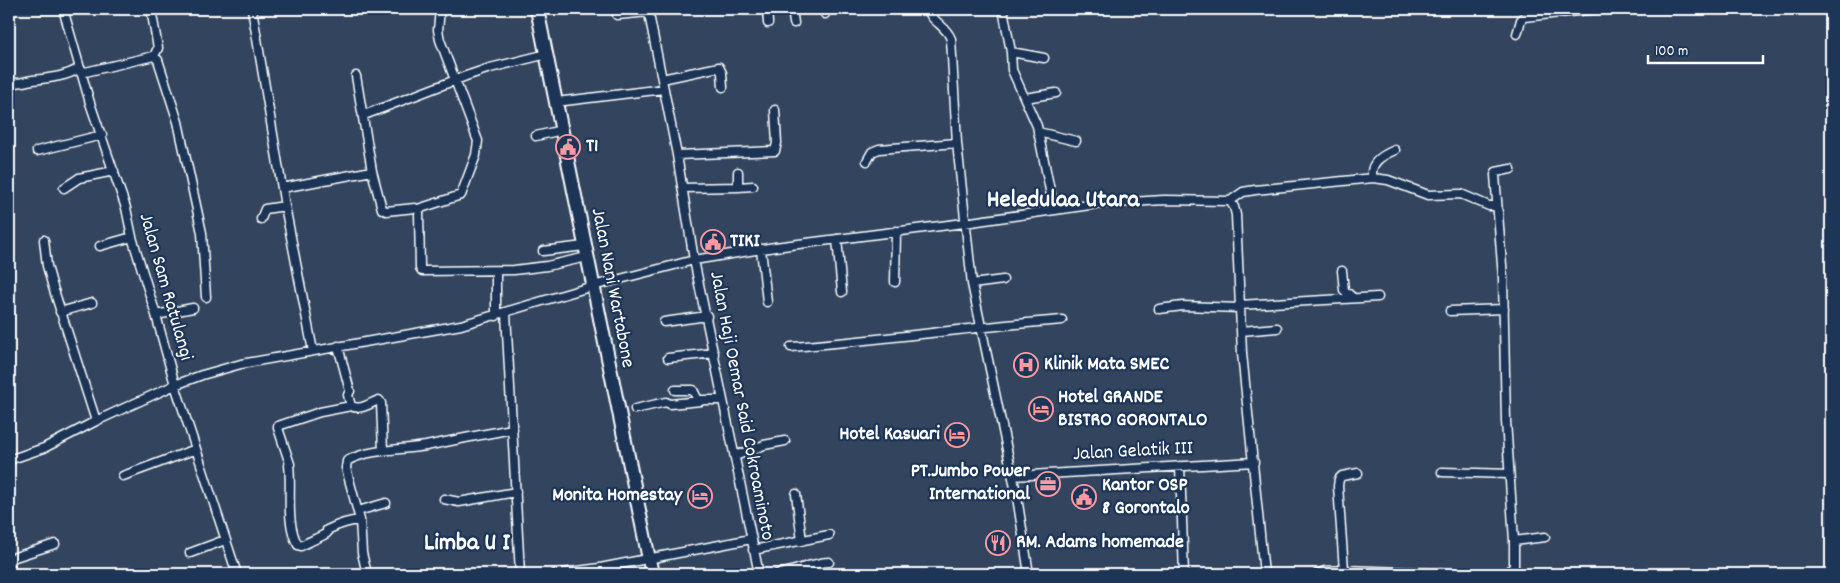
<svg xmlns="http://www.w3.org/2000/svg" width="1840" height="583" viewBox="0 0 1840 583" font-family="Dekko,sans-serif">
  <style>
    .lines { fill: none; stroke-linecap: round; stroke-linejoin: round }
    .street-casing { stroke: #fff; stroke-width: 11 }
    .primary-casing { stroke: #fff; stroke-width: 16 }
    .street { stroke: #1d3557; stroke-width: 8 }
    .primary { stroke: #1d3557; stroke-width: 12 }
    .labels { text-anchor: middle; dominant-baseline: central; stroke-width: 4.5; stroke-linejoin: round; paint-order: stroke }
    .poi-label { font-size: 20px; font-weight: bold; fill: #fff; stroke: #1d3557; text-anchor: start }
    .street-label { font-size: 20px; fill: #fff; stroke: #1d3557 }
    .district-label { font-size: 25px; font-weight: bold; fill: #fff; stroke: #1d3557 }
  </style>
  <rect width="100%" height="100%" fill="#33455e"/>
  <filter id="ink" filterUnits="userSpaceOnUse"><feTurbulence type="fractalNoise" baseFrequency=".02" numOctaves="2"/><feDisplacementMap in="SourceGraphic" scale="10" xChannelSelector="R" yChannelSelector="G"/><feConvolveMatrix kernelMatrix="1 2 1 2 8 2 1 2 1" color-interpolation-filters="sRGB"/></filter>
  <g filter="url(#ink)">
    <g class="lines">
      <defs>
        <path id="street" d="M63,9L90,103L126,208L132,237L156,315L175,385L237,574
          M252,9L285,206L313,351
          M648,9L677,155L694,260L759,574
          M767,9L768,23
          M792,9L794,23
          M825,9V14
          M928,9C931,22 946,25 951,39L957,143L972,284L1017,497L1029,574
          M1003,9L1011,52L1012,70L1037,126L1054,210
          M617,15L649,12
          M1517,34L1521,20L1524,17L1596,9
          M1011,52L1044,58
          M154,56L158,60L178,122L202,233L206,297
          M81,73L154,56L158,48L151,9
          M662,79L719,67L722,73L723,87
          M9,82C18,85 24,81 33,80C50,78 65,77 80,68
          M1025,98L1056,93
          M556,102L664,89
          M364,115L466,76L490,68L547,54
          M1038,132L1076,141
          M536,136L562,130
          M37,151L102,135
          M677,155L775,151L777,143L775,110
          M867,161L872,152L879,149L957,143
          M372,171L382,209L386,211L415,208L419,211L420,268L422,271L514,270L547,266L587,257
          M1373,178L1388,180L1428,195L1461,194L1489,206H1496
          M738,187L753,186
          M64,188L79,178L114,171
          M282,188L372,171L356,76
          M683,188L738,187V172
          M1230,201L1243,192L1255,190L1373,178C1368,163 1383,155 1395,150
          M418,209L461,195L476,155L478,141L440,40L438,30L440,9
          M261,219L265,209L285,206
          M837,239L842,292
          M44,240L47,266L52,284L96,421
          M100,246L132,237
          M761,249L767,302
          M543,251L584,246
          M1342,271L1344,290L1352,297
          M895,282L896,231
          M972,284L1003,280
          M1239,305L1378,297
          M1159,309L1183,306L1239,308
          M1450,311L1504,309
          M60,312L92,303
          M506,313L520,574
          M156,315L193,308
          M496,316V271
          M664,322L707,316
          M1241,331L1277,328
          M338,346L350,391L348,395L351,406C361,411 370,403 379,400L381,403L383,451
          M791,347C882,340 972,327 1062,320
          M668,358L714,353
          M675,390H693L698,400H723
          M351,406L320,412L278,426V428L290,464L289,465C292,488 285,524 298,545L301,546C310,541 319,538 327,533V530C337,525 348,521 360,520
          M635,409L666,402L670,404L701,401
          M735,456L764,445L785,441
          M9,460L44,448L96,421L175,385L202,375L241,364L461,325L593,286L694,260L775,247L964,223L1097,204L1164,200L1230,201L1234,207L1236,215L1242,353L1264,574
          M1180,466L1184,574
          M1442,472L1509,474
          M123,476L196,449
          M1013,476L1254,462
          M796,494L802,541
          M444,499L459,502L516,492
          M358,511L386,503
          M1514,541L1545,537
          M753,550L829,535
          M190,553L225,540
          M9,559L55,544
          M9,562L11,574
          M1344,570L1338,486L1339,479L1342,476L1358,473
          M367,574L362,553L360,520L346,468L347,461C367,449 402,450 426,446C455,440 484,434 513,429
          M555,574L600,568L751,539
          M777,574C795,572 810,563 829,562
          M1317,574L1325,571L1344,570L1467,574
          M1497,574L1509,572L1514,566V541L1506,421L1503,278L1495,175L1496,172L1511,169"/>
        <path id="primary" d="M537,9L652,574"/>
      </defs>
      <use href="#street" class="street-casing"/>
      <use href="#primary" class="primary-casing"/>
      <use href="#street" class="street"/>
      <use href="#primary" class="primary"/>
    </g>
  </g>
  <defs>
    <symbol id="civic-ring" viewBox="-11 -11 22 22"><circle r="9.5" fill="#1d3557" stroke="#ff9aa2" stroke-width="1.5"/><path d="M-.6-6.5H3V-4.5H.6V-3L4-1V1h2V6H-6V1h2V-1L-.6-3ZM-1.2 2.5V6h2.4V2.5Z" fill="#ff9aa2"/></symbol>
    <symbol id="hospital-ring" viewBox="-11 -11 22 22"><circle r="9.5" fill="#1d3557" stroke="#ff9aa2" stroke-width="1.5"/><path d="M-5-5h3v3.5h4V-5h3V5h-3V1.5h-4V5h-3Z" fill="#ff9aa2"/></symbol>
    <symbol id="hotel-ring" viewBox="-11 -11 22 22"><circle r="9.5" fill="#1d3557" stroke="#ff9aa2" stroke-width="1.5"/><path d="M-6-4.5h1.5V1H6V5H4.5V3h-9V5H-6ZM-4 0a1.8 1.8 0 1 1 3.6 0ZM.5 0V-2.5h3Q6-2.5 6 0Z" fill="#ff9aa2"/></symbol>
    <symbol id="office-ring" viewBox="-11 -11 22 22"><circle r="9.5" fill="#1d3557" stroke="#ff9aa2" stroke-width="1.5"/><path d="M-6-3h4V-5.5h4V-3h4V5H-6ZM-1-4.5V-3h2v-1.5ZM-6 0V1H6V0Z" fill="#ff9aa2"/></symbol>
    <symbol id="restaurant-ring" viewBox="-11 -11 22 22"><circle r="9.5" fill="#1d3557" stroke="#ff9aa2" stroke-width="1.5"/><path d="M-5-6h1v4h1v-4h1v4h1v-4h1v5L-1.5 .5V6h-2V.5L-5-1ZM5-6V6H3V1.5H1.5Q1.5-4 5-6Z" fill="#ff9aa2"/></symbol>
  </defs>
  <g fill-rule="evenodd">
    <use href="#civic-ring" x="554" y="133" width="28" height="28"/>
    <use href="#civic-ring" x="699" y="228" width="28" height="28"/>
    <use href="#hospital-ring" x="1012" y="351" width="28" height="28"/>
    <use href="#hotel-ring" x="1027" y="395" width="28" height="28"/>
    <use href="#hotel-ring" x="943" y="421" width="28" height="28"/>
    <use href="#office-ring" x="1034" y="470" width="28" height="28"/>
    <use href="#hotel-ring" x="686" y="482" width="28" height="28"/>
    <use href="#civic-ring" x="1070" y="483" width="28" height="28"/>
    <use href="#restaurant-ring" x="984" y="529" width="28" height="28"/>
  </g>
  <g class="labels">
    <g class="poi-label">
      <text x="586" y="147">T1</text>
      <text x="730" y="242">TIKI</text>
      <text x="1044" y="365">Klinik Mata SMEC</text>
      <text x="1058" y="398">Hotel GRANDE<tspan x="1058" dy="23">BISTRO GORONTALO</tspan></text>
      <text x="940" y="435" text-anchor="end">Hotel Kasuari</text>
      <text x="1030" y="472" text-anchor="end">PT.Jumbo Power<tspan x="1030" dy="23">International</tspan></text>
      <text x="1102" y="486">Kantor OSP<tspan x="1102" dy="23">8 Gorontalo</tspan></text>
      <text x="682" y="496" text-anchor="end">Monita Homestay</text>
      <text x="1016" y="543">RM. Adams homemade</text>
    </g>
    <g class="street-label">
      <text transform="translate(165 287) rotate(74)">Jalan Sam Ratulangi</text>
      <text transform="translate(612 288) rotate(79)">Jalan Nani Wartabone</text>
      <text transform="translate(741 406) rotate(79)">Jalan Haji Oemar Said Cokroaminoto</text>
      <text transform="translate(1133 452) rotate(-3)">Jalan Gelatik III</text>
    </g>
    <g class="district-label">
      <text x="1063" y="201">Heledulaa Utara</text>
      <text x="467" y="544">Limba U I</text>
    </g>
  </g>
  <rect width="1840" height="583" fill="none" stroke="#1d3557" stroke-width="30"/>
  <rect x="15" y="15" width="1810" height="553" fill="none" stroke="#fff" stroke-width="2" filter="url(#ink)"/>
  <path d="M1648 55v8h115v-8" fill="none" stroke="#ffffff" stroke-width="2.5"/>
  <text x="1655" y="55" font-size="15" fill="#ffffff" stroke="#1d3557" stroke-width="4" paint-order="stroke">100 m</text>
</svg>
